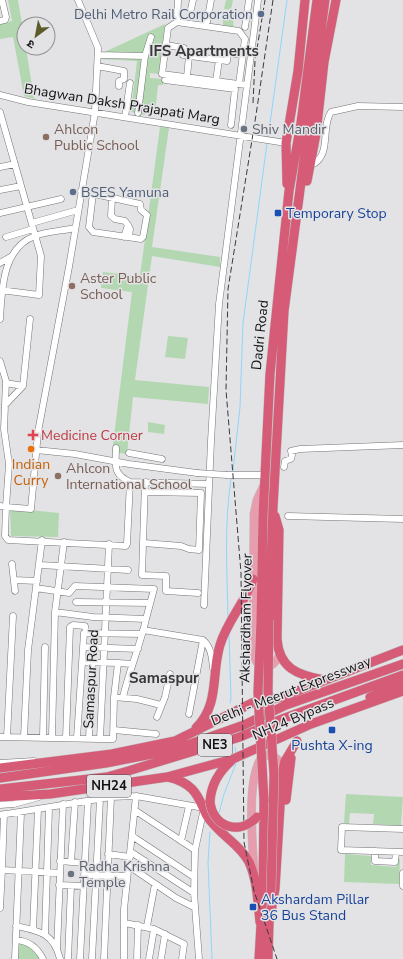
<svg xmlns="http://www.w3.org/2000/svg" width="403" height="959" viewBox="0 0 403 959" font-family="'Nunito Sans','Noto Sans Devanagari',sans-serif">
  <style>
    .green { fill: #b3d7b1 }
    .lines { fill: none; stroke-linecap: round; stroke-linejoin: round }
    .stream { stroke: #8dd7fb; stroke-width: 1 }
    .minor-casing { stroke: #737476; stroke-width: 7 }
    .major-casing { stroke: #c1c1c1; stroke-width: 9 }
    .highway-casing { stroke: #c1c1c1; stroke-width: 10 }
    .minor { stroke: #fff; stroke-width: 6 }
    .major { stroke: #e69dad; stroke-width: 8 }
    .highway { stroke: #d55b76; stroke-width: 9 }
    .rail { stroke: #3a3a3c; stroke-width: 1; stroke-dasharray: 6 3; stroke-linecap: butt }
    .minor-bridge-casing { stroke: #737476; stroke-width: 7; stroke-linecap: butt }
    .highway-bridge-casing { stroke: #c1c1c1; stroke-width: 10; stroke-linecap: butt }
    .minor-bridge { stroke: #fff; stroke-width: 6 }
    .highway-bridge { stroke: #d55b76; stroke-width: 9 }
    .service-dot { fill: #5c6f8a; stroke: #e3e3e6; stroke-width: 1.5 }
    .worship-dot { fill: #6b7280; stroke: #e3e3e6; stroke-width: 1.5 }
    .education-dot { fill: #8d6e63; stroke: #e3e3e6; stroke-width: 1.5 }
    .transit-dot { fill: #1a4fb4; stroke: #e3e3e6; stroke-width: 1.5 }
    .health-dot { fill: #e0444e; stroke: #e3e3e6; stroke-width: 1.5 }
    .food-dot { fill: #e8710a; stroke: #e3e3e6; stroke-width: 1.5 }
    .labels { text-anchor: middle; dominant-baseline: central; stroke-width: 3; stroke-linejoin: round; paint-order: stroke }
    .shield { fill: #e3e3e6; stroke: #505052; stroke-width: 1 }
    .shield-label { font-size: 13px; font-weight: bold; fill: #111112 }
    .service-label { font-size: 14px; fill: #4e5e75; stroke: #e3e3e6; text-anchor: end }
    .street-label { font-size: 14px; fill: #111112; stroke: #e3e3e6 }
    .education-label { font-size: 14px; fill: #785e54; stroke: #e3e3e6; text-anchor: start }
    .worship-label { font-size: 14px; fill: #5b616d; stroke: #e3e3e6; text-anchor: start }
    .transit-label { font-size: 14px; fill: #164399; stroke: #e3e3e6; text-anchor: start }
    .health-label { font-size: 14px; fill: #be3a42; stroke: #e3e3e6; text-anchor: start }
    .food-label { font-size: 14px; fill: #c56008; stroke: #e3e3e6 }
    .neighbourhood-label { font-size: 15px; font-weight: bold; fill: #373739; stroke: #e3e3e6 }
  </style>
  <rect width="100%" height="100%" fill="#e3e3e6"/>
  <path class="green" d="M8,0H18L24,35V48H26L34,99L24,96L13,37L0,39V24L12,21Z
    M226,0H233L231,10L224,9Z
    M223,11L234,12L233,30L223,29Z
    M165,24L159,74L150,73V78L163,79V85H158L155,113L146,112L145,115L131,112L137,61L98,59V55Z
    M160,127L169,128L152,247L220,257V267L152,256L135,380L209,387L208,404L133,397L127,454L112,452L132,292L101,288L103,272L140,276Z
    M168,336L188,338L185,359L165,357Z
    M148,422L165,425L164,434L148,432Z
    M10,508L59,513L58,537L11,536Z
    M346,794L403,797L401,826L373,824L374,814L350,813L349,824L344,823Z
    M345,854L371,856V865L396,867L397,858L400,859L399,884L344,882Z
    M18,942L34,948L41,959H18Z"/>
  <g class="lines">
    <path class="stream" d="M268,138L287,0
      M233,471L240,407L243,323L267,143
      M228,617C227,571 224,524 231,479
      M229,634L231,698L230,703
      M235,747L236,754
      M219,813L224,794L237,761
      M210,832L208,862L212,959"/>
    <defs>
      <path id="minor" d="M191,9L193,0
        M0,21L5,20L6,17L2,0
        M177,22L178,0
        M207,22L211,0
        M245,27L249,0
        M166,45L184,48L183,55L227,61L228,53L243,55
        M98,55L145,56
        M97,66L124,71V79L119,81V86
        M187,77L189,56
        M165,80L235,89L231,125
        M216,81L219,60
        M239,84L245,39L239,31L177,22L168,28L162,74L246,85
        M0,95L28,102L286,143
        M0,112L41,256L39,295L0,290
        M138,113L145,56L151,37
        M125,117L130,83
        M315,163C331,152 321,126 331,112L358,106L403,107
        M0,167L15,164
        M0,190L21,186
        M81,191L140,204L141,210L147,215L143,237L141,239L93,232L89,227L93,193
        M112,198L111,216L115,219L125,221L128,225
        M0,213L61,199
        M32,223L78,210
        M6,237L33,229
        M124,237L128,225L130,229L129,237
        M0,263L12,256
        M0,319C2,290 2,248 35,236C47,231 63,231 75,228
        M0,361L6,381L4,429L9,464L6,507L31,509L38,432L69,267L95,112L98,48L78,0
        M6,383L23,386
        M5,405L23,386L30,319
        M116,448C116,465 112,474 130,482L209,484
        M36,450L75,454L129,464L197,473
        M129,453L162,459
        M284,467L285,461L291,459L292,455L291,451L300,449L403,445
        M227,475H266
        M145,482L142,575L166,576V591L198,593
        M0,506L6,507L5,536L8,540L126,546L127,544L130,482
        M288,516L403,519
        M144,543L181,546L189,549L199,550L201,493L145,492
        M12,564L15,591
        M40,565L128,570
        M14,580L37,581
        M36,588L69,593L75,586L154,589L146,619
        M76,602L150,603
        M204,605L211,441L219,304L258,0
        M55,612L64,542
        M143,630L203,640C211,647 212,657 213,668
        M83,647L138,649
        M82,662L118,663
        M114,697L118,663L132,664
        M189,714L203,640
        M157,717L165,697L170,674
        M114,730L156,734
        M0,737L100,739L109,544
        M7,737L13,616
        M24,737L28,650L42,540
        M43,737L45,647
        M52,737L55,612L93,617L146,619C140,646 129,671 123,697
        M66,738L70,627L73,625L85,626L86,632
        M77,738L84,633L142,634
        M89,739L92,662
        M100,739H113L114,697L137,699L161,705
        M0,763L34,761
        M0,805L14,804L39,797
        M136,811L195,850
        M4,814L2,870L59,873
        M0,815L111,797L136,796L204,808L195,850L194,893L199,959
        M403,829L342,827L341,850L403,852
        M132,836L194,877
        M181,841L189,806
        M375,851V861L395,862L396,852
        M131,852L194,893
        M108,854L130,857
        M60,861L84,863
        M71,862L75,802
        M129,866L176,898L194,907
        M0,869L2,870L0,908
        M84,875L127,876
        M59,885L83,886
        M403,886V873
        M125,923L154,929L184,944L182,959
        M16,926C39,931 54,933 60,959
        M147,926L155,884
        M33,930L38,809
        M45,934L49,808
        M16,940C29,941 37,947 43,959
        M57,949L63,804
        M15,959L21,813
        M68,959L71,886
        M80,959L88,801
        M92,959L100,799
        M104,959L111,797
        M124,959V909L136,796
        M137,959L138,925
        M149,959L154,929
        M161,959L165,934"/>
      <path id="major" d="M264,485L257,500L254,514L253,655C258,670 273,670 279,656
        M254,872C253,847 245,772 264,755C274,755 278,759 283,766"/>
      <path id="highway" d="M307,181L316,134L324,62L336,0
        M287,184L286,143L298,71L305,0
        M275,516L279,530L277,639C279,668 297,675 324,680
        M269,620L273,507L284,311L325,0
        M261,621L263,516L270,374L289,191L301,123L317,0
        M370,697L403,682
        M196,728C220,704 211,674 220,645C227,621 245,603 253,579
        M0,768L112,754L175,741L252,703L282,697L403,650
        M168,777C177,779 185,782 192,789C200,797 202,807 207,816C218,834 239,843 249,862C257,879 258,903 260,922
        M0,778L106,763L173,750L244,725L286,705L403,664
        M0,789L107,777L128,771L240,737L282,719L403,675
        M0,797L50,794L167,777L233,759L311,724L403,691
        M286,800L291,758
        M210,802C211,785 218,773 231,761
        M268,929L275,889L282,774L285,761L297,741
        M259,959L263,890L264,801
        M268,959L269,924"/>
    </defs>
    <use href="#minor" class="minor-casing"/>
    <use href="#major" class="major-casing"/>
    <use href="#highway" class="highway-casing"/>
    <use href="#minor" class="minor"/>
    <use href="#major" class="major"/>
    <use href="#highway" class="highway"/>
    <path class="rail" d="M273,0L256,115L228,289L226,390L241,573L244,842L254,891L277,959
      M253,103L255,61L265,0"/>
    <defs>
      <path id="minor-bridge" d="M197,473L227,475"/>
      <path id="highway-bridge" d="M269,620L268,691L274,774L271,892
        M261,621L258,692L264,801
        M210,802C213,827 239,836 257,817"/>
    </defs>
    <use href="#minor-bridge" class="minor-bridge-casing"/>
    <use href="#highway-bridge" class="highway-bridge-casing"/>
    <use href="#minor-bridge" class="minor-bridge"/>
    <use href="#highway-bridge" class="highway-bridge"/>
  </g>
  <g class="service-dot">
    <circle cx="261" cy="14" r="4"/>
    <circle cx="73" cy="192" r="4"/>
  </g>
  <g class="worship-dot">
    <circle cx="244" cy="129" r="4"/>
    <circle cx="71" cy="874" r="4"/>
  </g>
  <g class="education-dot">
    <circle cx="46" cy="137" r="4"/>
    <circle cx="72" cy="286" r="4"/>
    <circle cx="58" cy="476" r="4"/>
  </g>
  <g class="transit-dot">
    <rect x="274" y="209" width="8" height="8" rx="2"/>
    <rect x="328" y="726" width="8" height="8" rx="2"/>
    <rect x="249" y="903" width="8" height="8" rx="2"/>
  </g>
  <path class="health-dot" d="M31 429h4v4h4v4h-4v4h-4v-4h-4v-4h4z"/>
  <circle class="food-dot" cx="31" cy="449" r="4"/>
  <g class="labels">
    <g class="shield">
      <rect x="198" y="734" width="34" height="22" rx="3"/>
      <rect x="87" y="775" width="44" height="22" rx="3"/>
    </g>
    <g class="shield-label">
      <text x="215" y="745">NE3</text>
      <text x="109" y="786">NH24</text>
    </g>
    <g class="service-label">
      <text x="253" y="14">Delhi Metro Rail Corporation</text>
      <text x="81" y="192" text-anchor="start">BSES Yamuna</text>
    </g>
    <g class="street-label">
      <text transform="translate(122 104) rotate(9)">Bhagwan Daksh Prajapati Marg</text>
      <text transform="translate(260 335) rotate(-84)">Dadri Road</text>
      <text transform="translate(246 618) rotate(-89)">Akshardham Flyover</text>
      <text transform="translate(91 679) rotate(-87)">Samaspur Road</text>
      <text transform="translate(291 691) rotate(-21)">Delhi - Meerut Expressway</text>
      <text transform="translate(293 719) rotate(-23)">NH24 Bypass</text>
    </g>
    <g class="education-label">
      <text x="54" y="129">Ahlcon<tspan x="54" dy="16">Public School</tspan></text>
      <text x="80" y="278">Aster Public<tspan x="80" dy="16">School</tspan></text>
      <text x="66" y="468">Ahlcon<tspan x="66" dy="16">International School</tspan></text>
    </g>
    <g class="worship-label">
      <text x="252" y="129">Shiv Mandir</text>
      <text x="79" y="866">Radha Krishna<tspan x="79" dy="16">Temple</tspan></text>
    </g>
    <g class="transit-label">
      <text x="286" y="213">Temporary Stop</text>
      <text x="332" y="745" text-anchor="middle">Pushta X-ing</text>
      <text x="261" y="899">Akshardam Pillar<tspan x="261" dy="16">36 Bus Stand</tspan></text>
    </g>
    <g class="health-label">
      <text x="41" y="435">Medicine Corner</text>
    </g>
    <g class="food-label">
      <text x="31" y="464">Indian<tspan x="31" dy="16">Curry</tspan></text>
    </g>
    <g class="neighbourhood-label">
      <text x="204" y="51">IFS Apartments</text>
      <text x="164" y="678">Samaspur</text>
    </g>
  </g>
  <g transform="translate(36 36) rotate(212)"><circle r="19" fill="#e3e3e6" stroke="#8f8f91"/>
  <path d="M0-3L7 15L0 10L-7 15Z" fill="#5d5c29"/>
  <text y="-6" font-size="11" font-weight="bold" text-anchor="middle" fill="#111112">उ</text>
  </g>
</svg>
